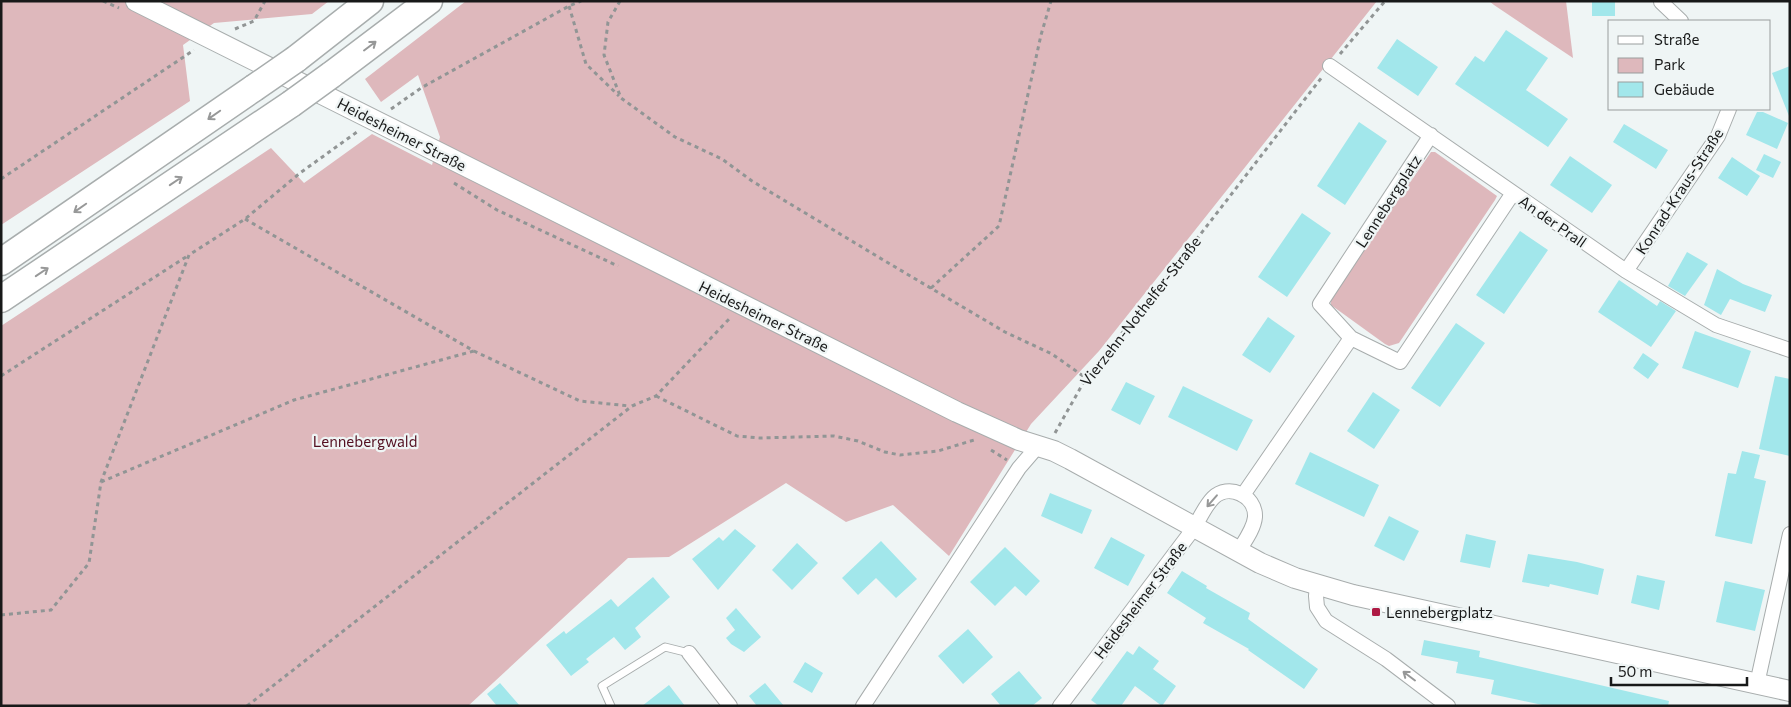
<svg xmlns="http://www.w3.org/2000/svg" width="1791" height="707" viewBox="0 0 1791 707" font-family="Commissioner,sans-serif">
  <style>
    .green { fill: #deb8bc }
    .building { fill: #a2e7eb }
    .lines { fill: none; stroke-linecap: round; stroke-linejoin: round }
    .service-casing { stroke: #a8adad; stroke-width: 9 }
    .minor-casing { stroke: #a8adad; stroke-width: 16 }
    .secondary-casing { stroke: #a8adad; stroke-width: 22 }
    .motorway-casing { stroke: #a8adad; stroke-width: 29 }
    .path { stroke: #919595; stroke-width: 3; stroke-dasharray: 4 4; stroke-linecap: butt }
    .service { stroke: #fff; stroke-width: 7 }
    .minor { stroke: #fff; stroke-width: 14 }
    .secondary { stroke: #fff; stroke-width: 20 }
    .motorway { stroke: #fff; stroke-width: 26 }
    .motorway-bridge-casing { stroke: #a8adad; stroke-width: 29; stroke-linecap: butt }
    .motorway-bridge { stroke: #fff; stroke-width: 26 }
    .oneway { stroke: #979898 }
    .poi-dot { fill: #ae1a44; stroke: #eff5f5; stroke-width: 2 }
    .labels { text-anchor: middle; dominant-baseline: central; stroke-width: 4.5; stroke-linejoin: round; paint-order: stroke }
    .street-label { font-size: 15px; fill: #181919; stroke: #eff5f5 }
    .park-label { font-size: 15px; fill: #530f20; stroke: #eff5f5 }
    .poi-label { font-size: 15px; fill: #181919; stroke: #eff5f5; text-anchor: start }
  </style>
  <rect width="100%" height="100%" fill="#eff5f5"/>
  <path class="green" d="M1,1H329L312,14L214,23L183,45L190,101L1,225Z
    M466,1H1377L1099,351L1031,424L949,556L893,505L846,522L786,483L669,557L628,558L468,706H1V326L271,148L304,183L372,134L432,165L440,137L418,75L381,102L365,79Z
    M1489,1H1566L1573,58L1494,5Z
    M1431,152H1435L1497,196L1495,200L1399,343L1389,346L1385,344L1331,305V297Z"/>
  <path class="building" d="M1592,1H1615V16H1592Z
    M1506,30L1548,58L1526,90L1568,119L1548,147L1455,84L1475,56L1484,62Z
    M1397,39L1438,67L1418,96L1377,68Z
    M1790,66V116H1789L1772,73Z
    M1757,112H1763L1788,123L1777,149L1746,135Z
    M1359,122L1387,141L1345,205L1317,186Z
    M1624,124L1668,150L1656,169L1613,142Z
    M1764,154L1781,162L1773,178L1756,170Z
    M1570,156L1612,185L1592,213L1550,185Z
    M1732,157L1760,176L1747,196L1718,178Z
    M1302,213L1331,233L1287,297L1258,277Z
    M1520,231L1548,250L1504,314L1476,295Z
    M1687,252L1708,264L1685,296L1668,286Z
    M1717,269L1743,284L1772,295L1765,312L1730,299L1721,315L1704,305Z
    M1619,280L1657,306L1660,301L1676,311L1651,347L1598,312Z
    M1268,317L1295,336L1270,373L1242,355Z
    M1456,323L1485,343L1440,407L1411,388Z
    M1695,331L1751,351L1738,388L1682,368Z
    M1643,353L1659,364L1648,379L1633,368Z
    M1775,376L1790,379V456L1759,449Z
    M1126,382L1155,396L1140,425L1111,410Z
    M1183,386L1253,420L1237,451L1168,417Z
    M1373,392L1400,410L1374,449L1347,431Z
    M1742,451L1760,455L1754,478L1766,481L1752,544L1715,536L1728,473L1736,474Z
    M1310,452L1379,485L1364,517L1295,484Z
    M1050,493L1092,510L1082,534L1041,516Z
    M1389,516L1419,531L1404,561L1374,546Z
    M735,529L756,546L718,590L692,559L719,537L723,541Z
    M1466,534L1496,541L1490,568L1460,562Z
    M1111,537L1145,555L1128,586L1094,568Z
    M881,541L917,579L896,598L876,578L858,595L842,578Z
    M797,543L818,563L792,590L772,570Z
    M1005,547L1040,581L1026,596L1015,586L995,606L970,582Z
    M1528,554L1577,562L1604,569L1598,595L1550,584L1549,587L1522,582Z
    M1182,571L1207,586L1206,588L1250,613L1248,619L1318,669L1304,689L1248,650L1249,649L1203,623L1206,618L1167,593Z
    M1637,575L1665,581L1659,610L1631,603Z
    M653,577L670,597L635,628L641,637L625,650L614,637L586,659L589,662L571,676L546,645L564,631L566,634L611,599L618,607Z
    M1725,581L1765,590L1755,631L1716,622Z
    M736,608L761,637L744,652L731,644L726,638L735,630L726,618Z
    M968,629L993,657L963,684L938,656Z
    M1424,640L1480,651L1479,657L1669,701L1668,706H1547L1491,694L1494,680L1456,673L1458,662L1421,655Z
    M1139,646L1159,661L1153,669L1176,686L1162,706L1135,686L1121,706H1099L1091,700L1127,651L1133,655Z
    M805,662L823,673L812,693L793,682Z
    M1019,671L1042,698L1032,706H1001L991,694Z
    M500,683L520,706H497L487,694Z
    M765,683L784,706H757L749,696Z
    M669,685L685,706H642Z"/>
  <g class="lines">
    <defs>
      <path id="service" d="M611,706L602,686L665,647L689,653"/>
      <path id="minor" d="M1661,2L1681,21
        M1330,66L1626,271L1716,325L1790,350
        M1431,135L1320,304L1351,338L1400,362L1513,193
        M1626,271L1718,136L1729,109
        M1243,495L1351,338
        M1317,585L1316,596L1317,607L1326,621L1386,659L1448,706
        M689,653L730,706
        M1757,684L1790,534
        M863,706L1019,468L1038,446
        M1060,706L1194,528C1200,518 1205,506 1213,498C1228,483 1256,495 1255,517C1254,529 1244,542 1238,552"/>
      <path id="secondary" d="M136,1L957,412L1019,440L1054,451L1070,459L1260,563L1295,578L1353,595L1790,691"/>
      <path id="motorway" d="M296,59L370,1
        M331,75L429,1
        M1,262L254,88
        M1,299L291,104"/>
    </defs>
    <use href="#service" class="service-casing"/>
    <use href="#minor" class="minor-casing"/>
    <use href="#secondary" class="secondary-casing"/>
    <use href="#motorway" class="motorway-casing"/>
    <path class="path" d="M103,1L119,8
      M620,1L608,22L604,55L621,98L675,137L722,159L752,181L885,261L1005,332L1052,354L1086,378
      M569,6L586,64L619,96
      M235,29L254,21L265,1
      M1340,54L1385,1
      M391,109L421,88L569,6L581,1
      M1,179L194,50
      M454,183L497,210L618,266
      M245,219L474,351L580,401L630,406
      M931,288L999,226L1041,35L1051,1
      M1,376L189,255
      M656,396L737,436L760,438L834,436L858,441L885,452L900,455L938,451L974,440
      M1055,433L1086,378L1179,262L1322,77
      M991,450L1007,460
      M101,482L294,400L474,351
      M1,615L51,610L89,563L101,482L189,255L245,219L300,173L357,132
      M247,706L632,406L656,396L730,318"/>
    <use href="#service" class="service"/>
    <use href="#minor" class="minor"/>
    <use href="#secondary" class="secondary"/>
    <use href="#motorway" class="motorway"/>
    <defs>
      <path id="motorway-bridge" d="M254,88L296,59
        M291,104L331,75"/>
    </defs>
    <use href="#motorway-bridge" class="motorway-bridge-casing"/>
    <use href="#motorway-bridge" class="motorway-bridge"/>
  </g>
  <defs><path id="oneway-shaft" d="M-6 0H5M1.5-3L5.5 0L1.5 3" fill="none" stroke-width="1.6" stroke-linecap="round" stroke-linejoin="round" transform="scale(1.25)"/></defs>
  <g class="oneway">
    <use href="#oneway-shaft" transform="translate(370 46) rotate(-37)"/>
    <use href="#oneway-shaft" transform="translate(214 115) rotate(145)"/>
    <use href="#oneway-shaft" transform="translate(176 181) rotate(-34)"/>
    <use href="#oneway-shaft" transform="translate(80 208) rotate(145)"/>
    <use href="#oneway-shaft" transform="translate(42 272) rotate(-34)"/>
    <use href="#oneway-shaft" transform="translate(1212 501) rotate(131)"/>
    <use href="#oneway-shaft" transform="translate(1409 676) rotate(-143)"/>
  </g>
  <rect class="poi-dot" x="1371" y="607" width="10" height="10" rx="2.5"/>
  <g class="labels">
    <g class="street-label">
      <text transform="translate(402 134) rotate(27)">Heidesheimer Straße</text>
      <text transform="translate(1679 191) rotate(-57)">Konrad-Kraus-Straße</text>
      <text transform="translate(1388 201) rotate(-57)">Lennebergplatz</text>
      <text transform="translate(1553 221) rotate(35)">An der Prall</text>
      <text transform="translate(1140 311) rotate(-52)">Vierzehn-Nothelfer-Straße</text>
      <text transform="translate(764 316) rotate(26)">Heidesheimer Straße</text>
      <text transform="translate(1140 600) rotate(-53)">Heidesheimer Straße</text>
    </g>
    <g class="park-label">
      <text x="365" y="441">Lennebergwald</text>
    </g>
    <g class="poi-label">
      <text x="1386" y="612">Lennebergplatz</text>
    </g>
  </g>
  <rect width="1791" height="707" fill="none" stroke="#181919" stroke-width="5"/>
  <rect x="1608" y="20" width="162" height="90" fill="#eff5f5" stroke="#999d9d"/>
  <rect x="1618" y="36" width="25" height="8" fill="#ffffff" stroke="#999d9d"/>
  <text x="1654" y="45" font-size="15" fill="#181919">Straße</text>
  <rect x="1618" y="58" width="25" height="15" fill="#deb8bc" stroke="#999d9d"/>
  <text x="1654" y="70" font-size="15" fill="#181919">Park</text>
  <rect x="1618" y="82" width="25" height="15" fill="#a2e7eb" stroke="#999d9d"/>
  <text x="1654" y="95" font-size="15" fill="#181919">Gebäude</text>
  <path d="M1611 677v8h136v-8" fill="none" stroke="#181919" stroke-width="2.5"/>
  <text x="1618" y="677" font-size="15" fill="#181919" stroke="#eff5f5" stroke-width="4" paint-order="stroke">50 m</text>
</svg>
